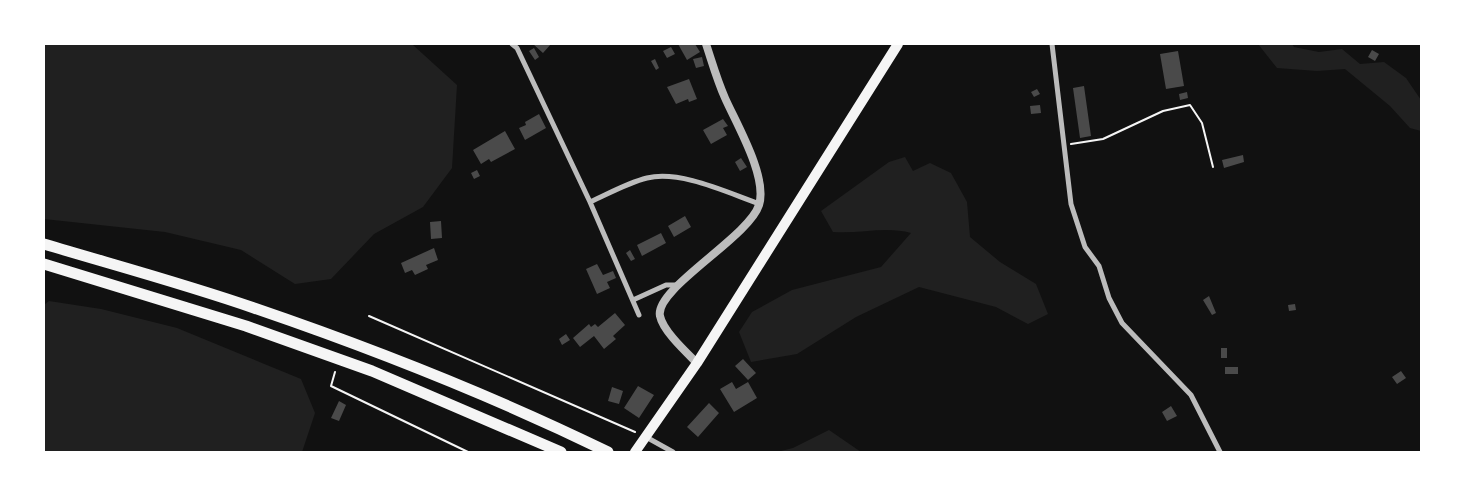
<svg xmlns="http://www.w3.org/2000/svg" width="1465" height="496" viewBox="0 0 1465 496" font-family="'Asap Condensed',sans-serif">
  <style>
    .green { fill: #202020 }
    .building { fill: #4a4a4a }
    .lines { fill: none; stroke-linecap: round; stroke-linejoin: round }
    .path { stroke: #f5f5f5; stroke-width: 2 }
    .minor { stroke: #bcbcbc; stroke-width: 5 }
    .tertiary { stroke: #bcbcbc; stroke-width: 8 }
    .primary { stroke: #f5f5f5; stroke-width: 10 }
    .motorway { stroke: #f5f5f5; stroke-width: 11 }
  </style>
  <rect width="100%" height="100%" fill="#111"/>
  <path class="green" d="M44,44L413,45L457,85L452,168L423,207L374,234L331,279L295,284L241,250L165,232L44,219Z
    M1258,44H1292L1294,47L1319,52L1342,49L1360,64L1384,62L1406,78L1421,100V131L1410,128L1390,106L1345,69L1317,71L1277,68Z
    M905,157L913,171L930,163L951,173L967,202L970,237L1000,262L1036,284L1048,314L1028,324L996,307L919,287L856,317L797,354L751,362L739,332L752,312L792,290L881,267L911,233C887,226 859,234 833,232L821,211L889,162Z
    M49,301L101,309L177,328L301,379L315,413L302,452H44V305Z
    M829,430L861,452H777L793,448Z"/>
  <path class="building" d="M533,44H551L543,53Z
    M678,44H695L700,52L687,60Z
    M671,47L675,54L667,58L663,51Z
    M534,48L539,57L535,60L529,51Z
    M1372,50L1379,54L1375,61L1368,57Z
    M1178,51L1184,86L1166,89L1160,54Z
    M702,57L704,66L696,68L693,59Z
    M655,59L659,68L656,70L651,61Z
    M689,79L697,99L689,102L688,99L676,104L667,87Z
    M1084,86L1091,136L1080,138L1073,88Z
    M1037,89L1040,94L1034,97L1031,92Z
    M1187,92L1188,98L1180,100L1179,94Z
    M1040,105L1041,113L1031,114L1030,106Z
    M539,114L546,128L525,140L519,128L526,125L525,122Z
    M723,119L728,126L723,128L727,135L711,144L703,130Z
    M505,131L515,149L491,162L489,159L481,164L473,150Z
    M1243,155L1244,162L1224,168L1222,160Z
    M741,158L747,167L740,171L735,162Z
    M477,170L480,176L474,179L471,173Z
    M685,216L691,227L674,237L668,226Z
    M441,221L442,238L431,239L430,222Z
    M661,233L666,243L642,256L637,245Z
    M434,248L438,260L426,265L428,269L415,275L412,270L405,273L401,263Z
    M630,250L635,259L631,261L626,253Z
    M597,264L603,275L613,271L616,278L607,282L610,288L597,294L586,269Z
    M1209,296L1216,313L1212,315L1203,300Z
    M1295,304L1296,310L1289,311L1288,305Z
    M615,313L625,325L613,336L616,339L604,349L594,336L580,347L573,338L589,324L591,327L595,324L598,327Z
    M566,334L570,340L562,345L559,339Z
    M1221,348H1227V358H1221Z
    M743,359L756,373L748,380L735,366Z
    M1225,367H1238V374H1225Z
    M1401,371L1406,378L1397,384L1392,377Z
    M732,382L736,389L748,382L757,398L734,412L720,389Z
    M638,386L654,395L639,418L624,408Z
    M612,387L623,391L619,404L608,401Z
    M339,401L346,405L339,421L331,418Z
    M709,403L719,413L698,437L687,427Z
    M1171,406L1177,416L1167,421L1162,412Z"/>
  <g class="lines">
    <path class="path" d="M1071,144L1103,139L1163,111L1190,105L1202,123L1213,167
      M369,316L635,432
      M335,372L331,386L468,452"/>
    <path class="minor" d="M512,44L517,48L590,202L639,315
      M1052,44L1071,204L1085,247L1099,266L1109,298L1122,323L1191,395L1220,452
      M590,202C608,194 627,183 647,178C681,170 728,193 760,204
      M633,300L666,285H678
      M646,437L673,452"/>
    <path class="tertiary" d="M697,363C686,352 663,331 660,316C654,289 749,237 759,205C768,177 736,123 725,98C717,80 712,62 706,44"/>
    <path class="primary" d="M635,452L697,363L898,44"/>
    <path class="motorway" d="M44,244C114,265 185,284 254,308C374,349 493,396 608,452
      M44,264L246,326L372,371L561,452"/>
  </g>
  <rect width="1465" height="496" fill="none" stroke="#ffffff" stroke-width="90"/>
</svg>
